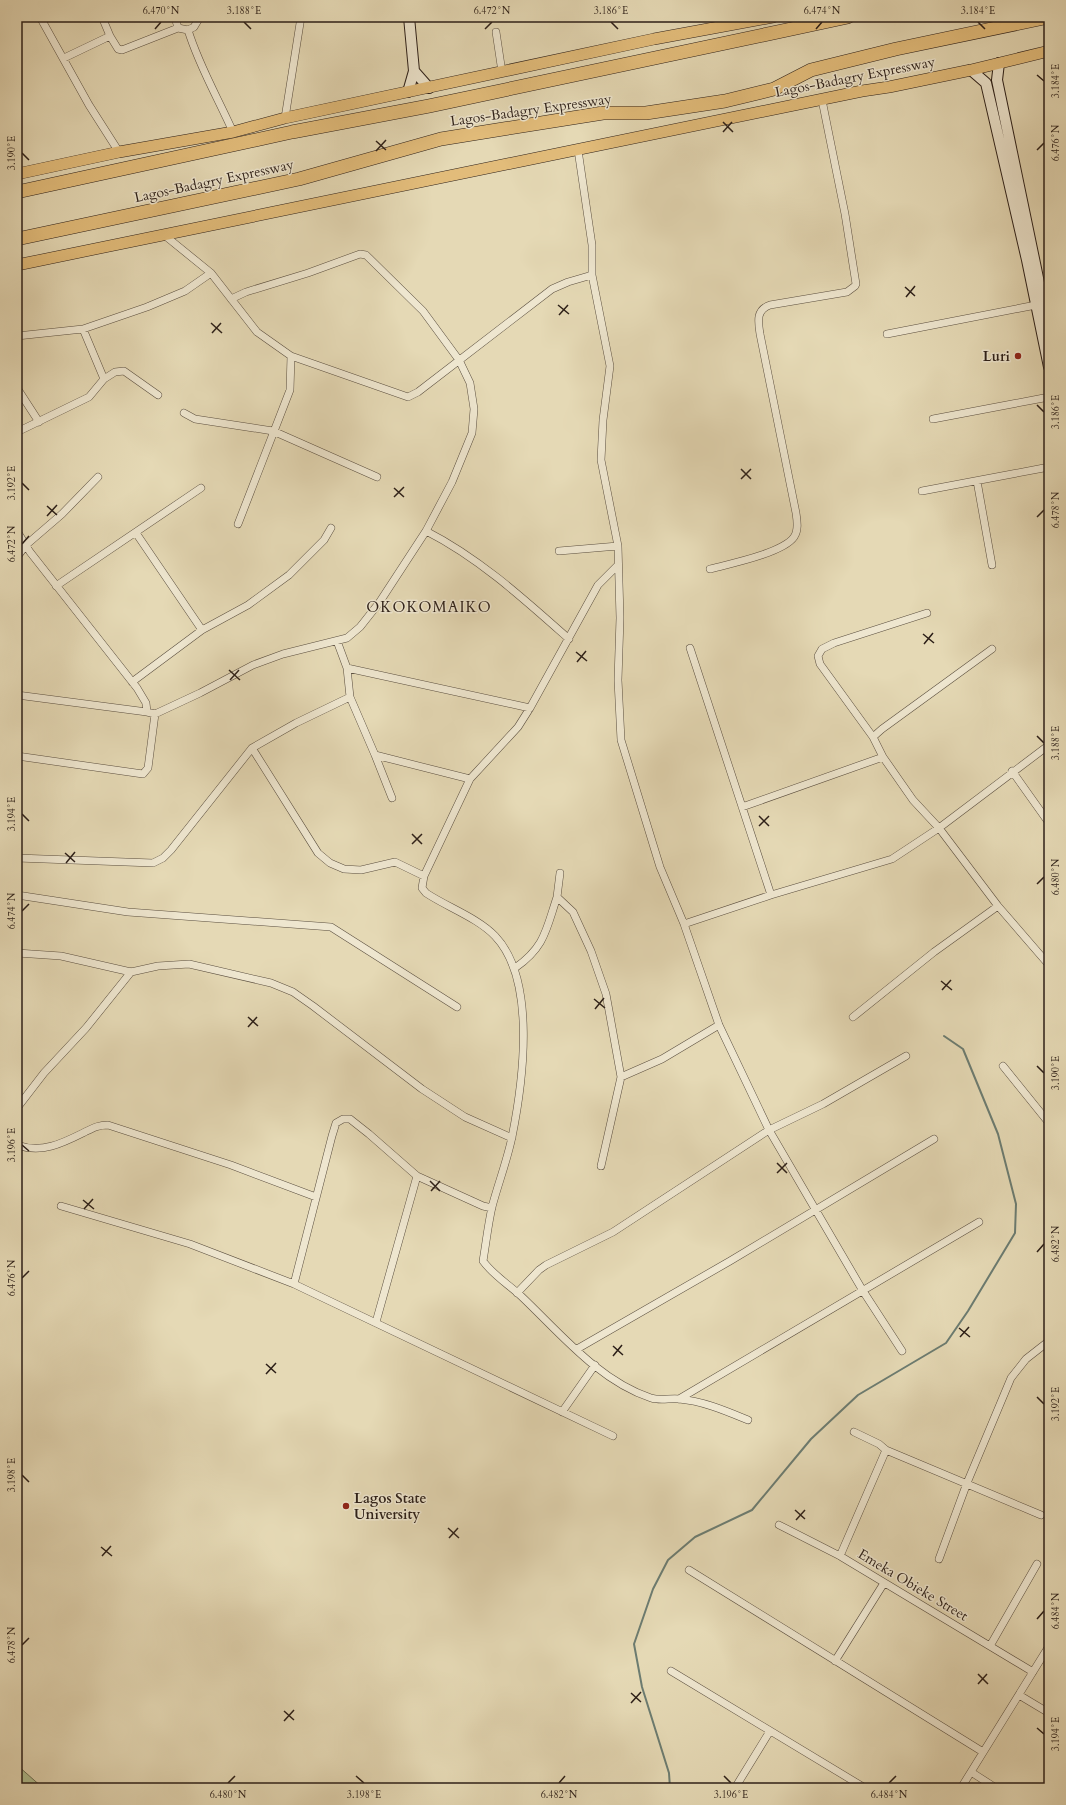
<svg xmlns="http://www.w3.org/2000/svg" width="1066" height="1805" viewBox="0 0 1066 1805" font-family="Cardo,serif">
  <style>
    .green { fill: #b1c091; stroke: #6e7054 }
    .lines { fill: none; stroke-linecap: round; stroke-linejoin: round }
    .stream { stroke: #6c7c71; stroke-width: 2 }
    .street-casing { stroke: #5a4e3f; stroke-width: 8 }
    .secondary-casing { stroke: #2c1f18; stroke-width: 12 }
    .primary-casing { stroke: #2c1f18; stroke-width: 12 }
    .highway-casing { stroke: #2c1f18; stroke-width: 14 }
    .street { stroke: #eee6cf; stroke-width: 7 }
    .secondary { stroke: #eee6cf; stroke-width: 10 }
    .primary { stroke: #e2bc7a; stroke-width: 11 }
    .highway { stroke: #e2bc7a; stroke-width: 13 }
    .ticks { fill: none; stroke: #2c1f18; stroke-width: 1.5 }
    .poi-dot { fill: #8f2418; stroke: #eee6cf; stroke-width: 1.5 }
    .labels { text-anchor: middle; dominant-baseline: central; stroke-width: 3; stroke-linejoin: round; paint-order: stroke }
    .street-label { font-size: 14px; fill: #2c1f18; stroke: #eee6cf }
    .poi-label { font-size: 14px; font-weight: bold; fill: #2c1f18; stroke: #eee6cf; text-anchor: end }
    .neighbourhood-label { font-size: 15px; letter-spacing: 1px; fill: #2c1f18; stroke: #eee6cf }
    .neatline { fill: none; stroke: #2c1f18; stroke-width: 1.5 }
    .ticks-label { font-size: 10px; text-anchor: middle; fill: #2c1f18 }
  </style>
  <rect width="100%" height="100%" fill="#e5d9b5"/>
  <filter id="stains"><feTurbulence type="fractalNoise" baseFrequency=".005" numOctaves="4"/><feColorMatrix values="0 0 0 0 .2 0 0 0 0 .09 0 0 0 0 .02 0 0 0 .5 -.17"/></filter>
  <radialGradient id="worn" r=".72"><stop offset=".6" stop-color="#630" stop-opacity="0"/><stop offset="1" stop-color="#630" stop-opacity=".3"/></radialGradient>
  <path class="green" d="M17,1765L43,1788H17Z"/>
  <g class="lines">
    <path class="stream" d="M670,1788L669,1773L642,1687L634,1644L653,1589L668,1560L695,1537L752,1510L811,1439L858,1395L946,1343L968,1311L1015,1233L1016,1204L998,1134L963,1049L944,1036"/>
    <defs>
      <path id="street" d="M40,17L89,105L119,152
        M175,17L178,28L188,30C199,66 218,98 233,132
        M188,30L194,27L200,17
        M496,32L502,72
        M110,36L118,49L122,50L178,28
        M64,58L110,36L102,17
        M285,118L301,17
        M578,150L592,245V275L610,366L603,420L601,460L618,546L620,618L618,680L621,740L660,867L684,924L719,1025L769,1130L863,1291L902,1351
        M163,234L211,273L257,332L291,356L408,397L418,392L552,289L568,282L592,275
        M887,334L1036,305
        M17,336L83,329L147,307L185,291L211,273
        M104,379L115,372L124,371L158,395
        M17,388L39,422
        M184,413L195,419L273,431L377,477
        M933,419L1049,397
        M17,432L89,397L104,379L83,329
        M977,481L992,565
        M922,491L1049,467
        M238,524L290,390L291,356
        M17,531L30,552L137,688L146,703L147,712L155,714L148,768L143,774L17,756
        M426,531C479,558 524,599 569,639
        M136,533L202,630
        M559,551L618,546
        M17,557L26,545L62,514L98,477
        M617,566L598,585L530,708L518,727L470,779L424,876L422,888L426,893C447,907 478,918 495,936C537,980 523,1082 512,1137C507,1161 498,1184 492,1207C488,1225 486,1243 483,1261C493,1275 508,1284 521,1296C560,1333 599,1381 651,1398C660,1401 670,1398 679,1399C703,1401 726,1411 748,1420
        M710,569C729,564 783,553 794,537C799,530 797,520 796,513L760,334C758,321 756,310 770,305L847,292L855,286L856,284L845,214L822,100
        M56,586L201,488
        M927,613L834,643L822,649L818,656L820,664L873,737L883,757L913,800L939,828L998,906L1049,965
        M337,641L347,668L350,697L375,755L470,779
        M690,648L771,895
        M347,668L530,708
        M132,682L202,630L248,605L289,575L324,540L331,528
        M17,695L147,712
        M155,714L200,693L253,665L283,654L347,638L360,627L379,603L426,531L452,482L472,433L474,409L470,383L459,360L423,311L366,255L360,254L308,273L246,292L231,299
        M873,737L882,729L992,649
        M252,748L318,853L330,863L344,869L361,870L395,862L424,876
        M375,755L392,798
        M1012,771L1049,823
        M742,807L883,757
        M17,858L153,863L163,858L171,850L252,748L296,723L350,697
        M560,873L557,897L573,912L591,951L606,994L621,1077L601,1166
        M17,895L128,912L331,927L457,1007
        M684,924L771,895L892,859L939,828L1049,745
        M17,953L61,956L131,972L158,966L189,964L271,983L293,992L313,1006L422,1089L465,1117L512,1138
        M515,968C545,947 546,930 557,897
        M853,1017L934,952L998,906
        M1003,1066L1049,1123
        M621,1077L662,1059L719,1025
        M17,1108L44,1073L86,1028L131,972
        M17,1145C42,1154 63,1143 85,1132C93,1128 98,1125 108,1125L231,1165L316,1197
        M61,1206L190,1244L294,1284L613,1436
        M294,1284L332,1136L336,1123L343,1119H350L369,1134L417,1176L483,1206L492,1208
        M517,1293L539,1270L546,1265L613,1232L769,1130L823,1104L906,1056
        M376,1322L417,1176
        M577,1349L730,1261L934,1139
        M679,1399L979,1222
        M562,1412L595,1365
        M854,1432L879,1444L886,1450
        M779,1525L840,1556L1033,1672
        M840,1556L886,1450L1041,1515
        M939,1559L967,1483L1011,1378L1026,1359L1049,1341
        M689,1570L983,1752
        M990,1646L1037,1564
        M835,1661L884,1583
        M671,1671L865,1788
        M1019,1695L1049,1713
        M971,1772L996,1788
        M735,1788L770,1731
        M961,1788L1049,1646"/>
      <path id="secondary" d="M999,63L997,80L1049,331
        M971,70L986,83L1027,260L1049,367
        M414,71L429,88
        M408,92L414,71L409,17"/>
      <path id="primary" d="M17,174L119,152L233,132L285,118L654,39L773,17
        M17,265L862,91L889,87L971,70L1049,51"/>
      <path id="highway" d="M17,192L292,132L429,106L848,17
        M17,239L299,179L441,139L603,113H646L725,101L774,89L811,70L896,49L1049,17"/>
    </defs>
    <use href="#street" class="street-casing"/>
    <use href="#secondary" class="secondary-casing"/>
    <use href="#primary" class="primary-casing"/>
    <use href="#highway" class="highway-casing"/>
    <use href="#street" class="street"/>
    <use href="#secondary" class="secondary"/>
    <use href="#primary" class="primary"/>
    <use href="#highway" class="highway"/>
  </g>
  <path class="ticks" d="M244,22L251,29M611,22L618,29M978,22L985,29M155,29L161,22M485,29L492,22M816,29L822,22M1037,75L1044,81M723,122L733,132M723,132L732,122M376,141L386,150M1037,150L1044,143M376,151L386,140M22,153L29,160M905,287L915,296M906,297L915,286M558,305L569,314M559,315L568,305M211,323L222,333M212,333L221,323M1037,405L1044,412M741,469L751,479M741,479L751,469M22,483L29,490M394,488L404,497M394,497L404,487M47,506L57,515M47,516L57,505M1037,517L1044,510M22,544L29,536M923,634L934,643M924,644L933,633M576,652L587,661M577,662L586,651M229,670L240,680M230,680L239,670M1037,736L1044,743M22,814L29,821M759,816L769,826M759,826L769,816M412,834L422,844M412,844L422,834M65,853L75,862M66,863L75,852M1037,884L1044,877M22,911L29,904M941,981L952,990M942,990L951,980M594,999L605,1008M595,1009L604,998M248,1017L258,1026M248,1027L257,1017M1037,1066L1044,1073M22,1145L29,1151M777,1163L787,1173M777,1173L787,1163M430,1181L440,1191M431,1191L440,1181M83,1200L94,1209M84,1209L93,1199M1037,1252L1044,1244M22,1278L29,1271M959,1328L970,1337M960,1337L969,1327M613,1346L623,1355M613,1356L622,1345M266,1364L276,1373M266,1374L276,1363M1037,1397L1044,1404M22,1475L29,1482M795,1510L805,1519M796,1520L805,1510M448,1528L459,1538M449,1538L458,1528M101,1547L112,1556M102,1556L111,1546M1037,1619L1044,1611M22,1645L29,1638M978,1674L988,1684M978,1684L987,1674M631,1693L641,1702M631,1703L641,1692M284,1711L294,1720M284,1721L294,1710M1037,1728L1044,1734M356,1776L364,1783M724,1776L731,1783M228,1783L235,1776M559,1783L565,1776M889,1783L896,1776"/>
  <g class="poi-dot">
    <circle cx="1018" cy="356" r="4"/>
    <circle cx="346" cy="1506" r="4"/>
  </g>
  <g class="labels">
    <g class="street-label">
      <text transform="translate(855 77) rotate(-11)">Lagos-Badagry Expressway</text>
      <text transform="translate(531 110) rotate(-8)">Lagos-Badagry Expressway</text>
      <text transform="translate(214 181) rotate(-12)">Lagos-Badagry Expressway</text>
      <text transform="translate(913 1585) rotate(31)">Emeka Obieke Street</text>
    </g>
    <g class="poi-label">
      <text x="1010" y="356">Luri</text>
      <text x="354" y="1498" text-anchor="start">Lagos State<tspan x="354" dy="16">University</tspan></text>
    </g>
    <g class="neighbourhood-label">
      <text x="429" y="607">OKOKOMAIKO</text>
    </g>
  </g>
  <rect width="1066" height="1805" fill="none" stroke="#e5d9b5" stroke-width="44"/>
  <rect x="22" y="22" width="1022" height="1761" class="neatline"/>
  <g class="ticks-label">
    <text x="161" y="14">6.470°N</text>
    <text x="244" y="14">3.188°E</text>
    <text x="492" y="14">6.472°N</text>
    <text x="611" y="14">3.186°E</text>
    <text x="822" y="14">6.474°N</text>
    <text x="978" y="14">3.184°E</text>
    <text transform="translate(1055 81) rotate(-90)" y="4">3.184°E</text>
    <text transform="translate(1055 143) rotate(-90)" y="4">6.476°N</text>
    <text transform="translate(11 153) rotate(-90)" y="4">3.190°E</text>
    <text transform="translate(1055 412) rotate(-90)" y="4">3.186°E</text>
    <text transform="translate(11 483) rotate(-90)" y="4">3.192°E</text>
    <text transform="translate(1055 510) rotate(-90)" y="4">6.478°N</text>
    <text transform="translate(11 544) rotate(-90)" y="4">6.472°N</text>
    <text transform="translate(1055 743) rotate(-90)" y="4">3.188°E</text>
    <text transform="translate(11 814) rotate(-90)" y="4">3.194°E</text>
    <text transform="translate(1055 877) rotate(-90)" y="4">6.480°N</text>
    <text transform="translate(11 911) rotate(-90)" y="4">6.474°N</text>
    <text transform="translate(1055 1073) rotate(-90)" y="4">3.190°E</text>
    <text transform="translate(11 1145) rotate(-90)" y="4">3.196°E</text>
    <text transform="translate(1055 1244) rotate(-90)" y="4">6.482°N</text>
    <text transform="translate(11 1278) rotate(-90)" y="4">6.476°N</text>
    <text transform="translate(1055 1404) rotate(-90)" y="4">3.192°E</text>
    <text transform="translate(11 1475) rotate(-90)" y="4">3.198°E</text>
    <text transform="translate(1055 1611) rotate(-90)" y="4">6.484°N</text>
    <text transform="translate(11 1645) rotate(-90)" y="4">6.478°N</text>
    <text transform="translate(1055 1734) rotate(-90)" y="4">3.194°E</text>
    <text x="228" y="1798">6.480°N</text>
    <text x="364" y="1798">3.198°E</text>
    <text x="559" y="1798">6.482°N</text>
    <text x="731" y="1798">3.196°E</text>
    <text x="889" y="1798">6.484°N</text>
  </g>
  <rect width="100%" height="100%" filter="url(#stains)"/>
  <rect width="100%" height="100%" fill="url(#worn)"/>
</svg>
